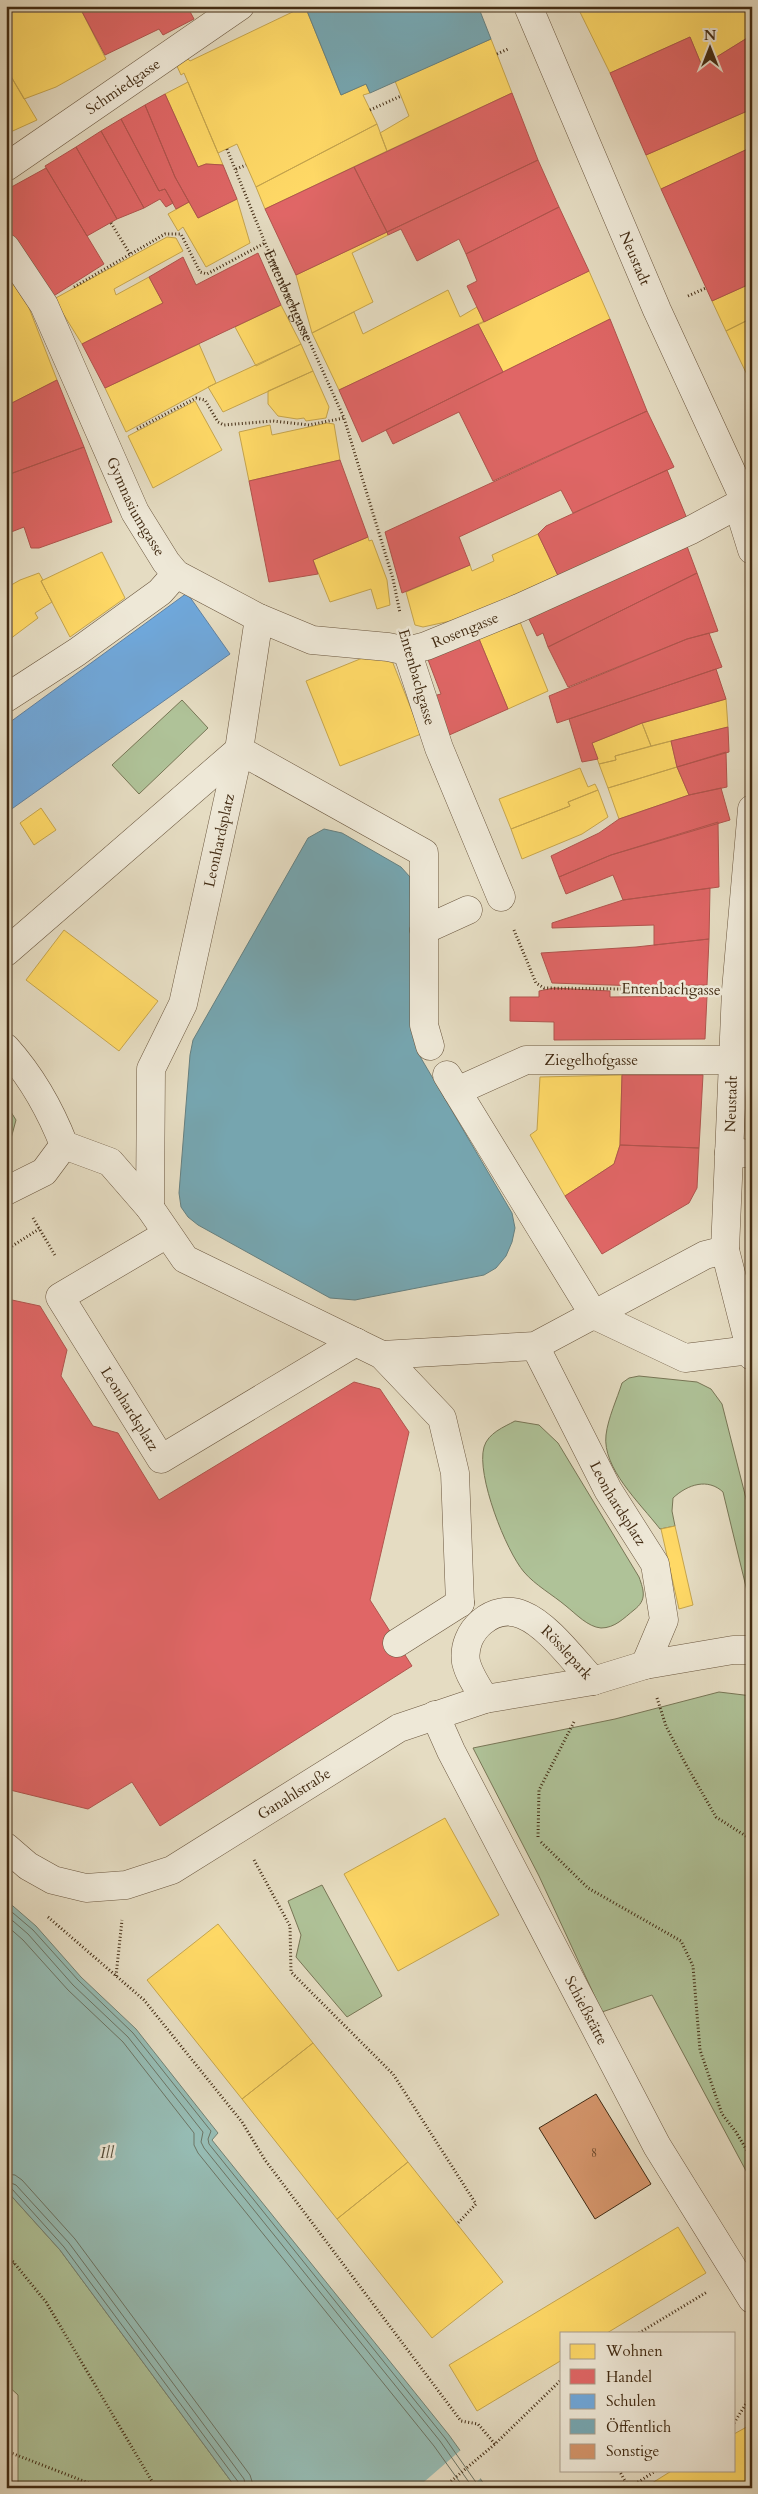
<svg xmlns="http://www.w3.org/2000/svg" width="758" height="2494" viewBox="0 0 758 2494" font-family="Cardo,serif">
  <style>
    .green { fill: #afc298; stroke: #787656 }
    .water { fill: #96bcb4; stroke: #748274 }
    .pier { fill: #e5dcc2 }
    .homes { fill: #ffd966; stroke: #c6a54d }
    .shops { fill: #e06666; stroke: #b1544d }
    .schools { fill: #6fa8dc; stroke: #6282a0 }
    .public { fill: #76a5af; stroke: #668080 }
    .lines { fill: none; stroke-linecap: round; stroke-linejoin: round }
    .shore { stroke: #6c7464; stroke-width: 1 }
    .building { fill: #d29369; stroke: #422b13 }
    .minor-casing { stroke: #6b573f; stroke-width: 29 }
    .path { stroke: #422b13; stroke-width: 3; stroke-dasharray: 1 2.5; stroke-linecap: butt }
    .minor { stroke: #eee8d7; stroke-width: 28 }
    .labels { text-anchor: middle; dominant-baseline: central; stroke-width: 5; stroke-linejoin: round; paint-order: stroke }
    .number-label { font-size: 12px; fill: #664528 }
    .street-label { font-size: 15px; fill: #422b13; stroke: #eee8d7 }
    .water-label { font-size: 16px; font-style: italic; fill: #574f3b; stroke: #eee8d7 }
  </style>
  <rect width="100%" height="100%" fill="#e5dcc2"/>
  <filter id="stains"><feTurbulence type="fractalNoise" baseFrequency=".004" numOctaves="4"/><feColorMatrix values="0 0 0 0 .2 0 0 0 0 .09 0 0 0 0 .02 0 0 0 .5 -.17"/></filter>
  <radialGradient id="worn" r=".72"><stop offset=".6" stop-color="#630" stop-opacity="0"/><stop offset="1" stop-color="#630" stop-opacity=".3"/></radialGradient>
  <path class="green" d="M182,700L208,728L139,794L112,765Z
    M6,1104L16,1120L6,1157Z
    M639,1376L697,1382L711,1389L722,1404L752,1522V1590L747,1591L723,1492C708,1478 688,1484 673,1498L672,1511L675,1526L660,1529C640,1503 602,1468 606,1435C608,1418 617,1399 622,1383L629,1378Z
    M515,1421L539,1425L558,1443L639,1577C644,1591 647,1600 634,1610C624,1618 615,1628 601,1628C588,1627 576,1614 566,1606C553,1595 535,1585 524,1572C506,1551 476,1475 484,1447C488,1433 504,1427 515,1421Z
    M719,1692L752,1696V2182L652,1995L602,2012L539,1876L473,1748L615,1719Z
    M322,1885L382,1996L347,2017L296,1957L301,1935L288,1901Z
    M6,2190L60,2250L236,2488H18V2395L6,2384Z"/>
  <path class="water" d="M6,1900L36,1926L81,1977L136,2029L218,2133L212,2140L449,2435L487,2488H236L60,2250L6,2190Z"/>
  <path class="pier" d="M462,2449L482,2477L470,2488H417Z"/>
  <path class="homes" d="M6,6H79L106,59L56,87L24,99L6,68Z
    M305,6L341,95L366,84L370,93L363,95L377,124L256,187L237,144L218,153L184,73L181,75L176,64L188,59L190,61Z
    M577,6H752V35L702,66L690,37L610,73Z
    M491,39L512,93L387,151L380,133L409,116L395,81Z
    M6,68L37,120L6,134Z
    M188,82L218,153L223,165L206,164L198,167L165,94Z
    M752,109V147L661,189L646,155Z
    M377,124L387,151L265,209L256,187Z
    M237,199L250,243L206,267L183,227L178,231L168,214L189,202L198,218Z
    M387,232L388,235L352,253L373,302L312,333L296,275Z
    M167,237L176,238L183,251L114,289L116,295L149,277L163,303L82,344L54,299Z
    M6,268L24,295L57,380L6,406Z
    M589,271L610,319L503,372L478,324Z
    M752,283V318L726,331L712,301Z
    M448,290L460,317L477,307L484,322L339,390L312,333L354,312L363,334Z
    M281,305L301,344L256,366L235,327Z
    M752,318V385L726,331Z
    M199,344L216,383L126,432L105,388Z
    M301,344L313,371L223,412L208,387Z
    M313,371L329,407L326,418L306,421L304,418L297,419L278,416L268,404V391Z
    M195,401L222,450L153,488L128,436Z
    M327,423L334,424L340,460L249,481L239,432L270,425L272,435Z
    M538,534L561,582L487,613L423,627L415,625L406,592L470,565L472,571L494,561L492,555Z
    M368,537L369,541L372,540L387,580L390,605L377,609L371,589L330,602L313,560Z
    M102,552L125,598L70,637L41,581Z
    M39,573L43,580L41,581L52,602L35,613L38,618L6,642V588L20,580Z
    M518,617L548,691L508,709L477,634Z
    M387,648L421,734L340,766L306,681Z
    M726,699L728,727L651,746L642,723Z
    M642,723L651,746L615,756L616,760L599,764L592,743Z
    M671,741L677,767L608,788L599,764L616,760L615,756Z
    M677,767L689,795L619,819L608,788Z
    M580,768L588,787L595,784L598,790L568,802L570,806L511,829L499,799Z
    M598,790L608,817L582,834L522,859L511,829L570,806L568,802Z
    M41,808L56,830L34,845L20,823Z
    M64,930L158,1001L119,1051L26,980Z
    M622,1075L620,1145L614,1164L565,1196L530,1135L537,1130L540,1077Z
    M675,1526L693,1605L679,1609L661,1529Z
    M445,1818L499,1915L398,1971L344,1874Z
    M218,1924L313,2043L242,2099L147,1980Z
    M313,2043L408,2162L337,2219L242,2099Z
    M408,2162L503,2282L432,2338L337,2219Z
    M678,2227L706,2273L607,2333H562V2360L477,2411L449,2365Z
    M752,2424V2488H644L673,2470H734V2434Z"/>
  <path class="shops" d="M79,6H187L194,19L163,35L159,29L105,55Z
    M752,35V109L646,155L610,73L690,37L702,66Z
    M512,93L538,160L387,232L354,167Z
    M165,94L198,167L206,164L223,165L237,199L198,218L175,177L145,105Z
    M145,105L175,177L189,202L176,209L165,189L159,191L121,119Z
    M121,119L159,191L165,189L173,203L166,207L160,199L144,208L101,131Z
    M101,131L144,208L117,219L76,147Z
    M76,147L117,219L87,236L45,166Z
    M752,147V283L712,301L661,189Z
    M538,160L559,207L466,254L459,239L417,261L401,229L388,235L387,232Z
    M354,167L387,232L296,275L265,209Z
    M46,168L104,264L52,297L24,262L6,232V190Z
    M559,207L589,271L484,322L467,286L477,281L466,254Z
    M258,253L281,305L105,388L82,344L163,303L149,277L183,257L196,285Z
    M610,319L647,411L493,481L459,412L393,444L386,430Z
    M478,324L503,372L362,442L339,390Z
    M57,380L84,447L10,474L6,471V406Z
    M647,411L674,467L573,513L561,490L459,537L470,565L402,593L385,532Z
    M84,447L112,522L39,548H31L24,527L6,534V471L10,474Z
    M340,460L368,537L313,560L318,574L269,582L249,481Z
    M667,470L688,521L561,582L538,534L546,526Z
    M685,541L697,573L548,647L543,633L537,636L526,613Z
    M697,573L718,631L687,639L568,687L548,647Z
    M709,633L722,667L557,723L549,696L687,639Z
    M477,634L508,709L447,736L434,701L437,695L441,694L427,657Z
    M716,669L726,699L642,723L592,743L598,759L582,762L569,719Z
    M728,727L729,752L677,767L671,741Z
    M726,752L727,787L689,795L677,767Z
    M721,788L730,820L611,855L559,877L551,856L599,833L619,819L689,795Z
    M718,822L719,887L623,900L613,875L566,894L559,877L611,855Z
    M710,888L709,939L654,945V925L552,928V923L623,900Z
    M709,939L707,985L640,986L552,983L541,953L636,947Z
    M554,988L610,991V997L707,996L705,1039L554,1040V1022L510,1021V997H539V991Z
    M622,1075H703L699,1148L620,1145Z
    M620,1145L699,1148L697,1188L689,1203L602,1254L565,1196L614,1164Z
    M12,1300L40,1306L67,1350L61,1376L93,1426L118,1433L159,1500L354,1382L380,1389L409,1432L370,1600L412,1666L160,1826L132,1782L88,1809L6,1789V1304Z"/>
  <path class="schools" d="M187,593L230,654L6,813V725Z"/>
  <path class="public" d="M305,6H478L491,39L370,93L366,84L341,95Z
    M324,829L342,833L401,867L410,877L413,1035L418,1053L512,1213L515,1228L512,1242L506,1256L496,1268L484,1275L355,1300L330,1298L198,1225L188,1217L181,1207L179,1193L190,1055L193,1040L308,838Z"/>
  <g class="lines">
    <path class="shore" d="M6,1907L33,1930L78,1980L133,2033L211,2131L208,2139L209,2144L445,2438L480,2488
      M6,1915L28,1934L73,1985L128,2037L203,2132L201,2142L204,2148L440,2441L473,2488
      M6,1925L23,1940L68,1990L123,2042L194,2133V2145L198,2153L434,2446L464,2488
      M6,2174L15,2175L22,2180L75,2239L250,2475L254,2488
      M6,2181L16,2185L69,2243L244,2479L246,2488
      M6,2188L12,2189L64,2247L239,2483L240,2488"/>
  </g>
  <path class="building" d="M596,2094L651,2184L595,2219L539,2128Z"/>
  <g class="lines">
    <defs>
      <g id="minor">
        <path id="s2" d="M528,6L657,310L745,501L747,508L743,521L752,550"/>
        <path id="s3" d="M6,167L240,6"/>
        <path id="s4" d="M6,248L44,305L135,512L166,562L176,574L259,618L312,640L388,647L407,651L426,646L519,608L691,530L745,501"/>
        <path d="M407,651L439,748L501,897"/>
        <path d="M6,698L77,652L160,592L176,574"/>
        <path d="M752,809L736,990L725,1250L752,1356"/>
        <path d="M424,930L468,910"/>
        <path d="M6,952L239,750L259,618"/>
        <path d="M6,1048C32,1077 50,1109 64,1145L44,1172L6,1191"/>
        <path d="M447,1075L594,1315L685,1358L750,1350"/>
        <path id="s5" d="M457,1091L526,1060H732"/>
        <path d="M64,1145L110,1162L150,1208L185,1259L382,1355L442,1418L455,1473L460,1603"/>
        <path d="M729,1152L752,1154"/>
        <path id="s6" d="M150,1208L151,1069L183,1004L239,750L424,853V1025L430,1046"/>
        <path id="s7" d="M167,1234L60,1297L161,1459L356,1342"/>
        <path id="s8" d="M535,1346L608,1490L655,1564L664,1620L645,1665"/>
        <path d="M382,1355L535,1346L705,1255L725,1250"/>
        <path d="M397,1643L460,1603"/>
        <path id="s9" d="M485,1699C478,1688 469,1675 466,1662C461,1631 494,1602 523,1615C548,1625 574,1661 593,1681"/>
        <path id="s10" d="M435,1715L451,1751L657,2146L752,2299"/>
        <path id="s11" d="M6,1847L28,1866L53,1880L86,1888L126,1885L172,1870L399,1728L485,1699L593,1681L645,1665L733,1650H752"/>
      </g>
    </defs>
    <use href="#minor" class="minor-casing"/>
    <g class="path">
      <path d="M497,54L508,49"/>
      <path d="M370,110L401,96"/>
      <path id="s1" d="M227,149L265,243L344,418L393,579L400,613"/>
      <path d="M236,169L246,165"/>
      <path d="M111,223L130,254"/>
      <path d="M74,287L165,234H181L200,272L207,274L265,243"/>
      <path d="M688,296L706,288"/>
      <path d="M137,429L196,398L205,400L218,422L224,425L273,421L309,425L344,418"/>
      <path d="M514,930L536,983L544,988L700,990"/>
      <path d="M33,1218L56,1257"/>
      <path d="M6,1250L39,1229"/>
      <path d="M657,1698L666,1726L684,1761L716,1817L752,1840"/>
      <path d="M538,1837L539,1790L575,1720"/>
      <path d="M541,1842L588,1888L681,1941L693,1966L700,2050L722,2114L736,2132L752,2159"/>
      <path d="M254,1860L290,1926L291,1972L393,2074L476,2204L457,2224"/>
      <path d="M48,1917L144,2000L242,2122L265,2160L461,2421L478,2424L495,2444"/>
      <path d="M116,1976L122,1920"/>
      <path d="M6,2253L46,2302L156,2488"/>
      <path d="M6,2271L14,2263"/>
      <path d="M639,2333L707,2292"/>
      <path d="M734,2423L752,2394"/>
      <path d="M6,2451L99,2487L154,2484"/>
      <path d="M619,2470L629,2488"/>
      <path d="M443,2488L495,2444L562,2379"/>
      <path d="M629,2488L657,2470"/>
    </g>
    <use href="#minor" class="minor"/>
  </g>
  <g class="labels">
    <g class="number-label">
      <text x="594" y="2153">8</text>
    </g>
    <g class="street-label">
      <text stroke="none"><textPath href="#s3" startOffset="142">Schmiedgasse</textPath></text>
      <text stroke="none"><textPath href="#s2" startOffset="274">Neustadt</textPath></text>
      <text stroke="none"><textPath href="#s1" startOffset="159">Entenbachgasse</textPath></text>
      <text stroke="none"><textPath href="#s4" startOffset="290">Gymnasiumgasse</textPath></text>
      <text stroke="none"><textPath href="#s4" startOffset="678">Rosengasse</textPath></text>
      <text transform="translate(417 677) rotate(74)">Entenbachgasse</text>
      <text stroke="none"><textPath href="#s6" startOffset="379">Leonhardsplatz</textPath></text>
      <text transform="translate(671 989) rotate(1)">Entenbachgasse</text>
      <text stroke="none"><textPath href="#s5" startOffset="141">Ziegelhofgasse</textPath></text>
      <text transform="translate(731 1104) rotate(-88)">Neustadt</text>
      <text stroke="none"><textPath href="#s7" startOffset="256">Leonhardsplatz</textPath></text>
      <text stroke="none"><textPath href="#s8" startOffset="178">Leonhardsplatz</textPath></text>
      <text stroke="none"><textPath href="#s9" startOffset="189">Rösslepark</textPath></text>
      <text stroke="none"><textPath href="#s11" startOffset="324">Ganahlstraße</textPath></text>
      <text stroke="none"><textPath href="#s10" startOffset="332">Schießstätte</textPath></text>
    </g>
    <g class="water-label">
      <text x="107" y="2153">Ill</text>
    </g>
  </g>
  <rect width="758" height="2494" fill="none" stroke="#e5dcc2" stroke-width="25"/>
  <rect x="8" y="8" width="743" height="2479" fill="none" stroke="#422b13" stroke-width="2.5"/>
  <rect x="12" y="12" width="733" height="2469" fill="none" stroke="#422b13"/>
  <rect x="560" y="2332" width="175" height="140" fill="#eee8d7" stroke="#a99c89"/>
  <rect x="570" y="2344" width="25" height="15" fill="#ffd966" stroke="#a99c89"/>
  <text x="606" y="2356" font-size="15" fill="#422b13">Wohnen</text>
  <rect x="570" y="2369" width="25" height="15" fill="#e06666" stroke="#a99c89"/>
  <text x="606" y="2382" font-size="15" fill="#422b13">Handel</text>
  <rect x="570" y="2394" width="25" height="15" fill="#6fa8dc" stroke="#a99c89"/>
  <text x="606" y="2406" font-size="15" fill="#422b13">Schulen</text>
  <rect x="570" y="2419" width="25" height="15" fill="#76a5af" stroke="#a99c89"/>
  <text x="606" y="2432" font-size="15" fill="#422b13">Öffentlich</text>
  <rect x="570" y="2444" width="25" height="15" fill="#d29369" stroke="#a99c89"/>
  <text x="606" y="2456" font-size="15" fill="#422b13">Sonstige</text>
  <g transform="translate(710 48)" stroke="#eee8d7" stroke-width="4" paint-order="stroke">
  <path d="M0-4L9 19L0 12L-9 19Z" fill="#422b13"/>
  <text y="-8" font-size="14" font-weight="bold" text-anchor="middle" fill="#422b13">N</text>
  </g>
  <rect width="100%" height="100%" filter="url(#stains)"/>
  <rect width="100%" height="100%" fill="url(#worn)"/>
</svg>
